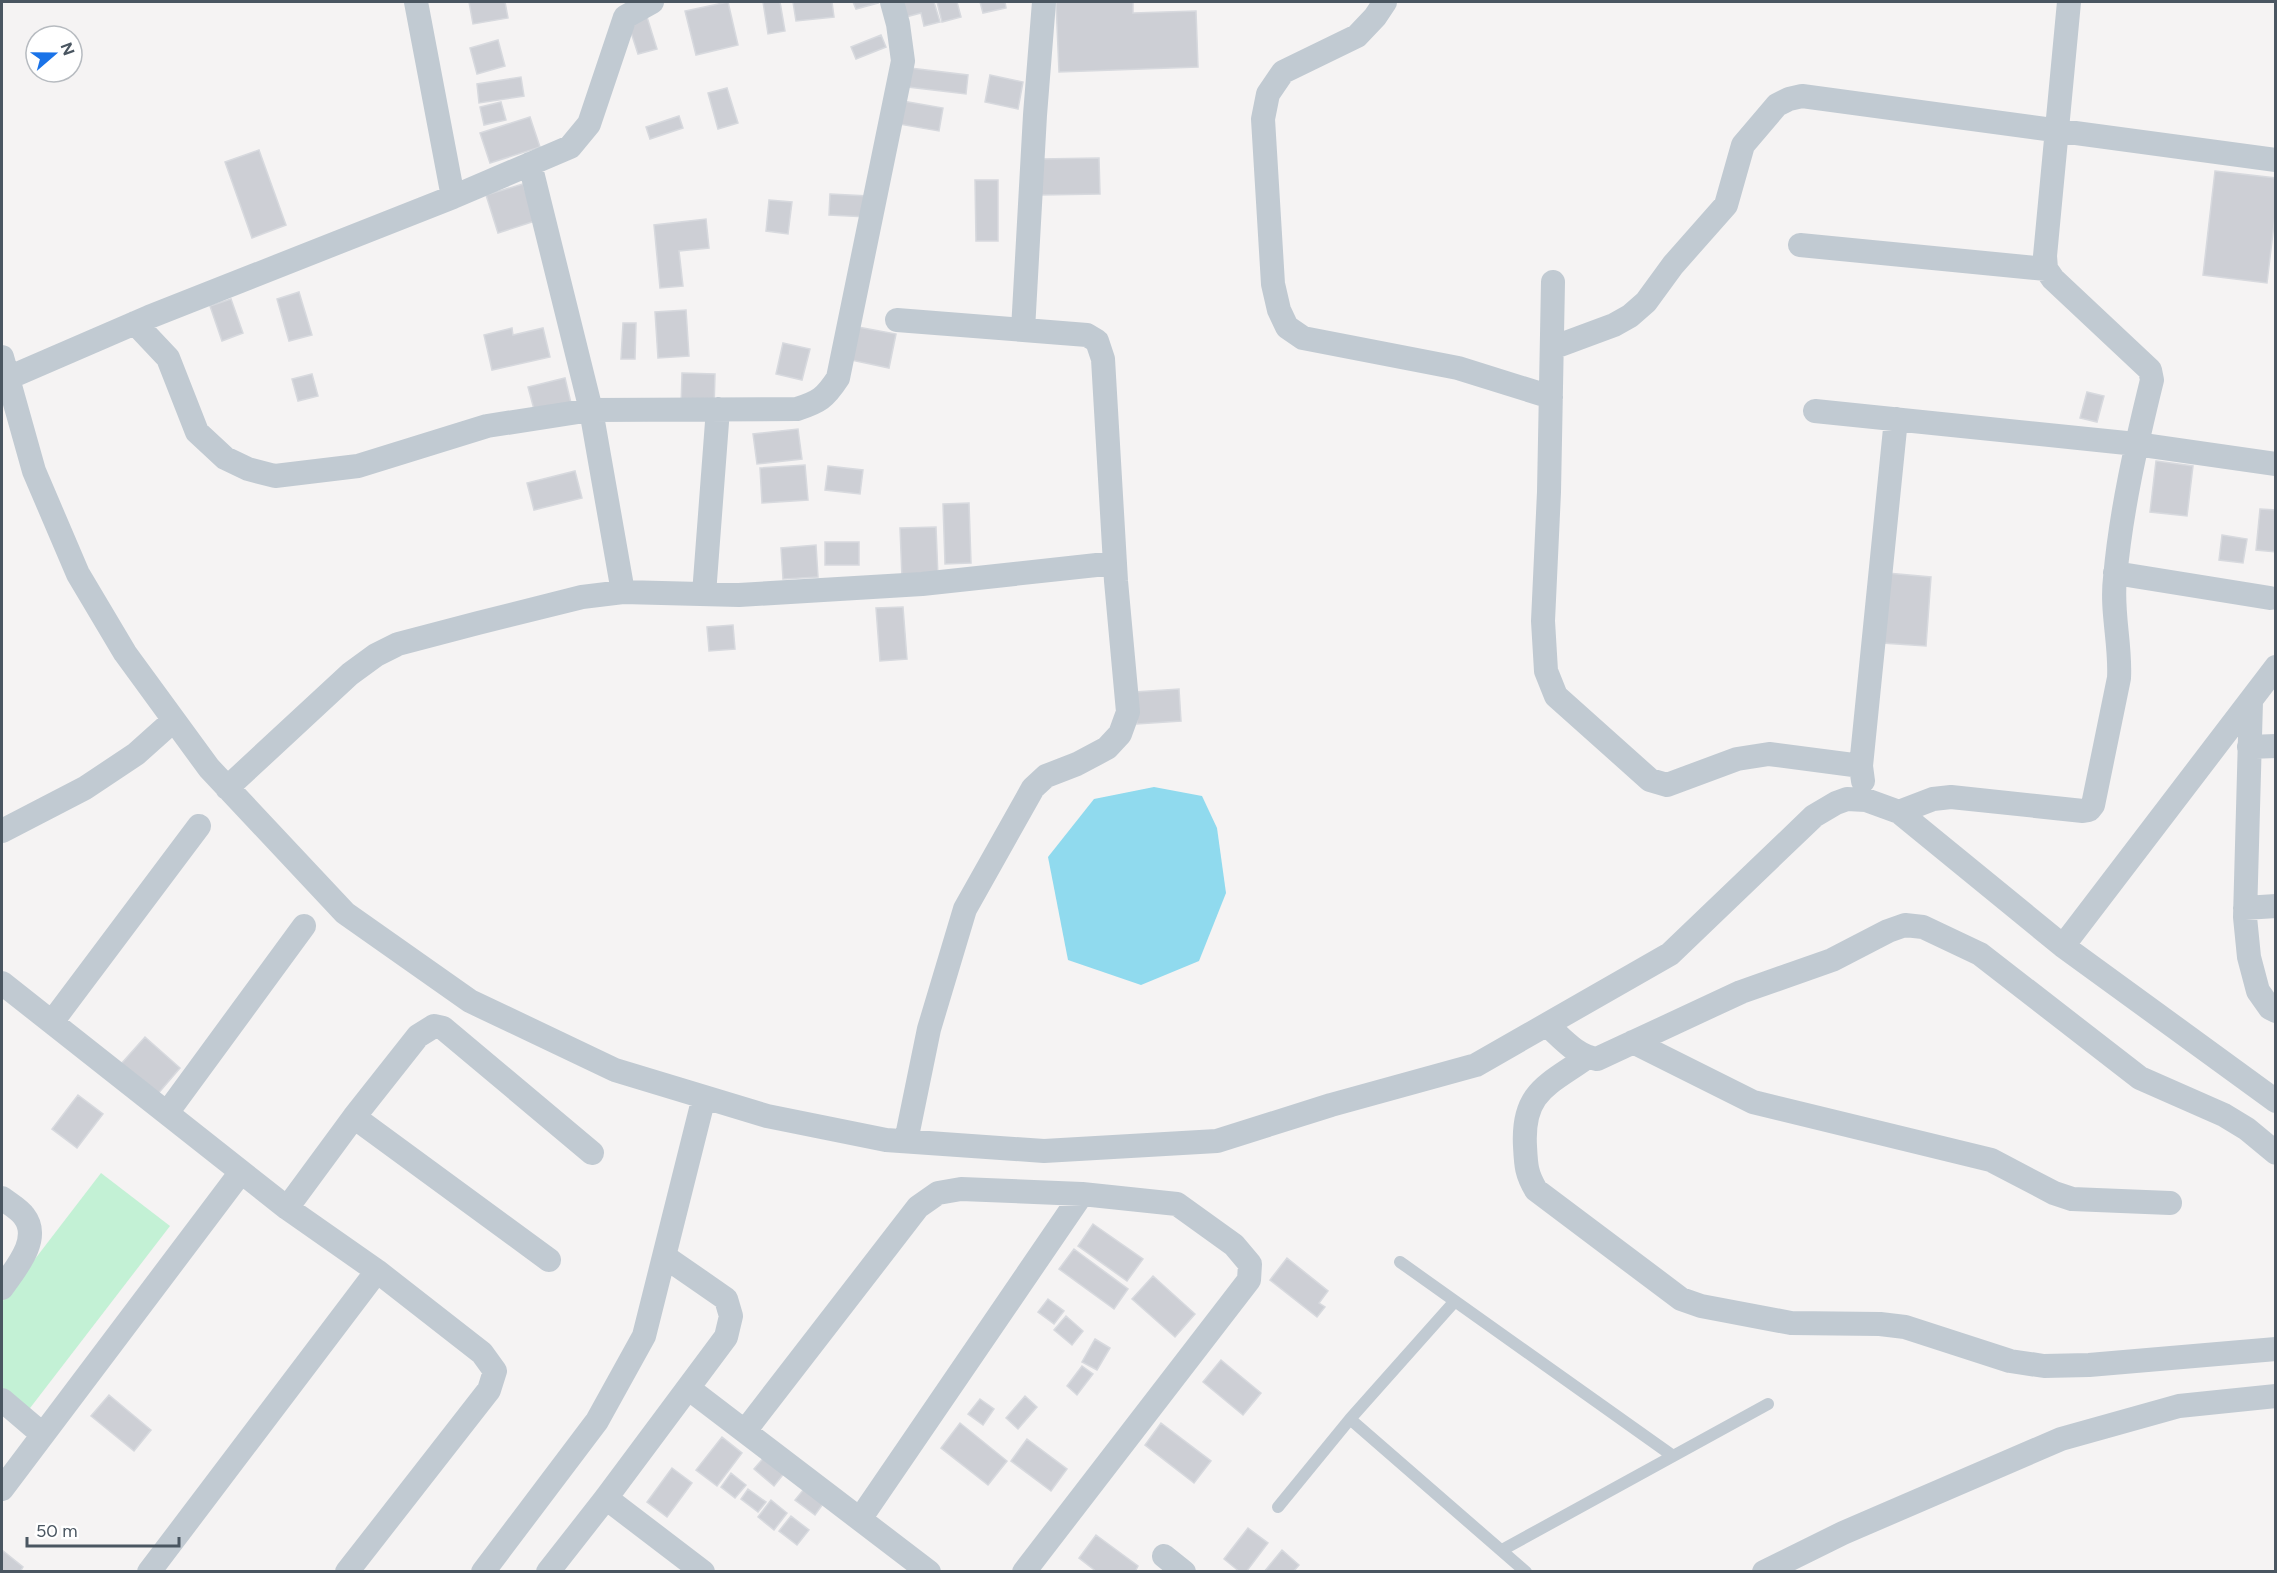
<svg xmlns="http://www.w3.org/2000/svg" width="2277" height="1573" viewBox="0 0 2277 1573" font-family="Figtree,sans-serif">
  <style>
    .green { fill: #c3f1d5 }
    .water { fill: #90daee }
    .building { fill: #cdcfd5; stroke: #d7d9de; stroke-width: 1.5 }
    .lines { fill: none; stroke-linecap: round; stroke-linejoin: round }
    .lane { stroke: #c1cad2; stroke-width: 12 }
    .street { stroke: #c1cad2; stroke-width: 24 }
  </style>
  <rect width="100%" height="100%" fill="#f5f3f3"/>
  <path class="green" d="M101,1173L170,1226L27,1412L2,1392V1302Z"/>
  <path class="water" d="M1154,787L1202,796L1217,828L1226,893L1199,961L1141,985L1068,960L1048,857L1094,799Z"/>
  <path class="building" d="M469,2H505L508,18L473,24Z
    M728,2L738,45L696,55L685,11Z
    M763,2H780L785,31L768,34Z
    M793,2H832L834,17L796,21Z
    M853,2H877L878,3L856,9Z
    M898,2H934L940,22L924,26L921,13L902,18Z
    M937,2H957L961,17L942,22Z
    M980,2H1005L1006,8L983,13Z
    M1056,2H1133V13L1196,11L1198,67L1059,72Z
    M647,17L657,49L638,54L628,23Z
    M881,35L886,47L856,59L851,47Z
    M498,40L505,66L477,74L470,48Z
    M910,68L968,75L966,94L908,87Z
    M990,75L1023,82L1018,109L985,102Z
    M521,77L524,96L479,103L477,84Z
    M727,88L738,123L718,129L708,93Z
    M897,100L943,108L939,131L893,123Z
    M501,102L506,120L484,125L480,107Z
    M679,116L683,128L650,139L646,127Z
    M530,117L540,147L490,163L480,133Z
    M259,150L286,225L252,238L225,162Z
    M1099,158L1100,194L1041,195L1040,159Z
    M2215,171L2276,178V207L2267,283L2203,275Z
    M975,180H998V241H976Z
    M523,184L535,221L498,233L486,195Z
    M830,194L869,196L868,217L829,215Z
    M769,200L792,202L788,234L766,231Z
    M706,219L709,248L679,251L683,286L660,288L654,225Z
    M299,292L312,335L289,341L277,299Z
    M231,299L243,333L222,341L210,306Z
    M686,310L689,356L658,358L655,312Z
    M623,323H636L635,359H621Z
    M858,327L896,334L889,368L851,360Z
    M512,328L513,335L543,328L550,357L492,370L484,335Z
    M783,343L810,349L802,380L776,374Z
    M682,373L715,374L714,409L681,408Z
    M312,374L318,396L298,401L292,379Z
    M565,378L571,403L535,413L528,387Z
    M2087,392L2104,396L2097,422L2080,418Z
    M798,429L802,459L757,464L753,434Z
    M2156,461L2193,466L2187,516L2150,512Z
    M805,465L808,500L762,503L760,468Z
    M828,466L863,470L860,494L825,490Z
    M575,471L582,498L534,510L527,483Z
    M969,503L971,563L945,564L943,504Z
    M2260,509L2276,510V552L2256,550Z
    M936,527L938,577L902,578L900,528Z
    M2222,535L2247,539L2243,563L2219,560Z
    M825,542H859V565H825Z
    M816,545L818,577L783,579L781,548Z
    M1887,573L1931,577L1926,646L1882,643Z
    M903,607L907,659L880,661L876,608Z
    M733,625L735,649L709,651L707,627Z
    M1179,689L1181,721L1137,724L1135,692Z
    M145,1037L180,1068L156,1096L121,1064Z
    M78,1095L103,1114L77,1148L52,1129Z
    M1093,1224L1143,1259L1127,1281L1078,1246Z
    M1074,1249L1128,1289L1114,1309L1059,1269Z
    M1287,1258L1328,1291L1319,1303L1325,1307L1317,1317L1270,1280Z
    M1153,1276L1195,1314L1175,1337L1132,1299Z
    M1048,1299L1064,1311L1054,1324L1038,1312Z
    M1066,1316L1083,1331L1072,1345L1054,1330Z
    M1095,1339L1110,1348L1097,1370L1082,1362Z
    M1221,1360L1261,1393L1243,1415L1203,1382Z
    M1082,1366L1093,1374L1077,1395L1067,1386Z
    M109,1395L151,1430L134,1451L91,1416Z
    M1025,1396L1037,1407L1018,1429L1006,1418Z
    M980,1399L994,1409L983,1425L968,1414Z
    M960,1423L1007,1461L988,1485L941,1448Z
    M1161,1423L1211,1461L1194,1483L1145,1445Z
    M722,1437L742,1453L717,1486L696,1470Z
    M1027,1439L1067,1469L1051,1491L1011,1461Z
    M766,1455L785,1472L774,1486L754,1469Z
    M672,1468L692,1483L667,1517L647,1502Z
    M731,1473L746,1485L735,1498L721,1487Z
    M748,1489L766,1502L758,1512L741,1499Z
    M804,1489L823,1504L815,1515L795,1500Z
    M771,1500L787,1513L774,1530L758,1517Z
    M791,1516L809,1530L797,1545L779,1531Z
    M1248,1528L1268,1543L1246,1572H1240L1224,1559Z
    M1096,1535L1138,1566L1135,1572H1097L1079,1558Z
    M2,1550L23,1567L20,1572H2Z
    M1282,1550L1299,1565L1293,1572H1264Z"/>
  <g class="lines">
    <path class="lane" d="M1400,1262L1673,1456
      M1350,1419L1526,1572
      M1278,1507L1350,1419L1455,1301
      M1502,1550L1768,1404"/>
    <path class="street" d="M416,2L453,197
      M1385,2L1375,17L1357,36L1283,72L1268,94L1263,119L1273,284L1279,310L1287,327L1303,338L1458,368L1551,397
      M530,164L591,410L623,592
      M1800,245L2046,269
      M1553,282L1549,492L1543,621L1546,671L1556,696L1650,780L1667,785L1737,759L1769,754L1861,766
      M897,320L1087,335L1097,341L1103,359L1116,581L1128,712L1120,734L1107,748L1077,764L1046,776L1033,788L965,909L929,1029L906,1141
      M135,323L168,358L197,432L225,458L248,469L275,476L358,466L487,426L591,410L797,409C819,402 825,398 838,378L903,61L898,24L892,2
      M1023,330L1035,115L1044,2
      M1552,348L1614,325L1630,316L1646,302L1673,265L1726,205L1743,145L1777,105L1789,99L1802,96L2276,160
      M2,357L34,471L78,574L125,653L209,768L345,913L470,1001L615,1070L767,1116L886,1140L1044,1151L1217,1141L1331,1105L1476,1065L1670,954L1814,816L1836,803L1847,799L1866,800L1899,812L2063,946L2276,1101
      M8,378L149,317L453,197L570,147L589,124L625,17L652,2
      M1815,411L2136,444L2276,464
      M2115,573L2270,598
      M704,594L718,409
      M2251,701L2245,917L2249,957L2258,991L2270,1008L2276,1011
      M2249,747L2276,746
      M1863,781L1861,766L1896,419
      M227,788L350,674L376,655L398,644L478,623L582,597L623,592L739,595L922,584L1115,563
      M1899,812L1933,799L1951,797L2083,811L2089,810L2093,805L2119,678C2121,645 2111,611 2115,578C2121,511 2136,445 2152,380L2150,370L2053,279L2046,269L2045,256L2069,2
      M2,831L85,788L136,754L174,720
      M2245,908L2276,906
      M2063,946L2276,667
      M2,983L287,1208L377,1271L482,1353L495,1371L489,1390L347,1572
      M52,1022L199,826
      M1547,1025C1562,1038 1576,1056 1597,1059L1741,992L1832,960L1888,931L1905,925L1923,927L1980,954L2140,1078L2224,1115L2247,1129L2276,1153
      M1633,1042L1753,1102L1991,1160L2054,1193L2072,1199L2170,1203
      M1586,1058C1548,1085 1522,1092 1525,1146C1526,1165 1526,1173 1536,1190L1681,1299L1701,1306L1791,1323L1880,1324L1905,1327L2010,1361L2044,1366L2089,1365L2276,1349
      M167,1113L304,926
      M354,1117L549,1260
      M2,1198C8,1203 19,1209 24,1216C42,1239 15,1269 2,1288
      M287,1208L354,1117L418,1036L434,1026L443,1028L592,1153
      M688,1388L929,1572
      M2,1400L42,1434
      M745,1431L918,1207L938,1193L961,1189L1082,1194L1177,1204L1234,1245L1250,1264L1249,1280L1024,1572
      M2,1489L241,1172
      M606,1498L703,1572
      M860,1519L1082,1194
      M1164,1556L1184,1572
      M149,1572L377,1271
      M483,1572L597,1421L644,1336L704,1097
      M548,1572L606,1498L726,1337L731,1316L726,1299L664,1256
      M1764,1572L1843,1533L2061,1439L2179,1406L2276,1396"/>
  </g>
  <rect width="2277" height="1573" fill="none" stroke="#4a5661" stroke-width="6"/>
  <g transform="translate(54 54) rotate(70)"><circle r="28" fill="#ffffff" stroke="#b7bbc0" stroke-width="1.5"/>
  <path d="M0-4.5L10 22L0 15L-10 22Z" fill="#1a73e8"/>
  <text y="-9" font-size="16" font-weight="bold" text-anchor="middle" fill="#4a5661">N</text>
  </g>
  <path d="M27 1537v9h152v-9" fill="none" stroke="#4a5661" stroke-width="3"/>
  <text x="36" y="1537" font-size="18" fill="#4a5661" stroke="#ffffff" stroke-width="4.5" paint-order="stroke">50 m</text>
</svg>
